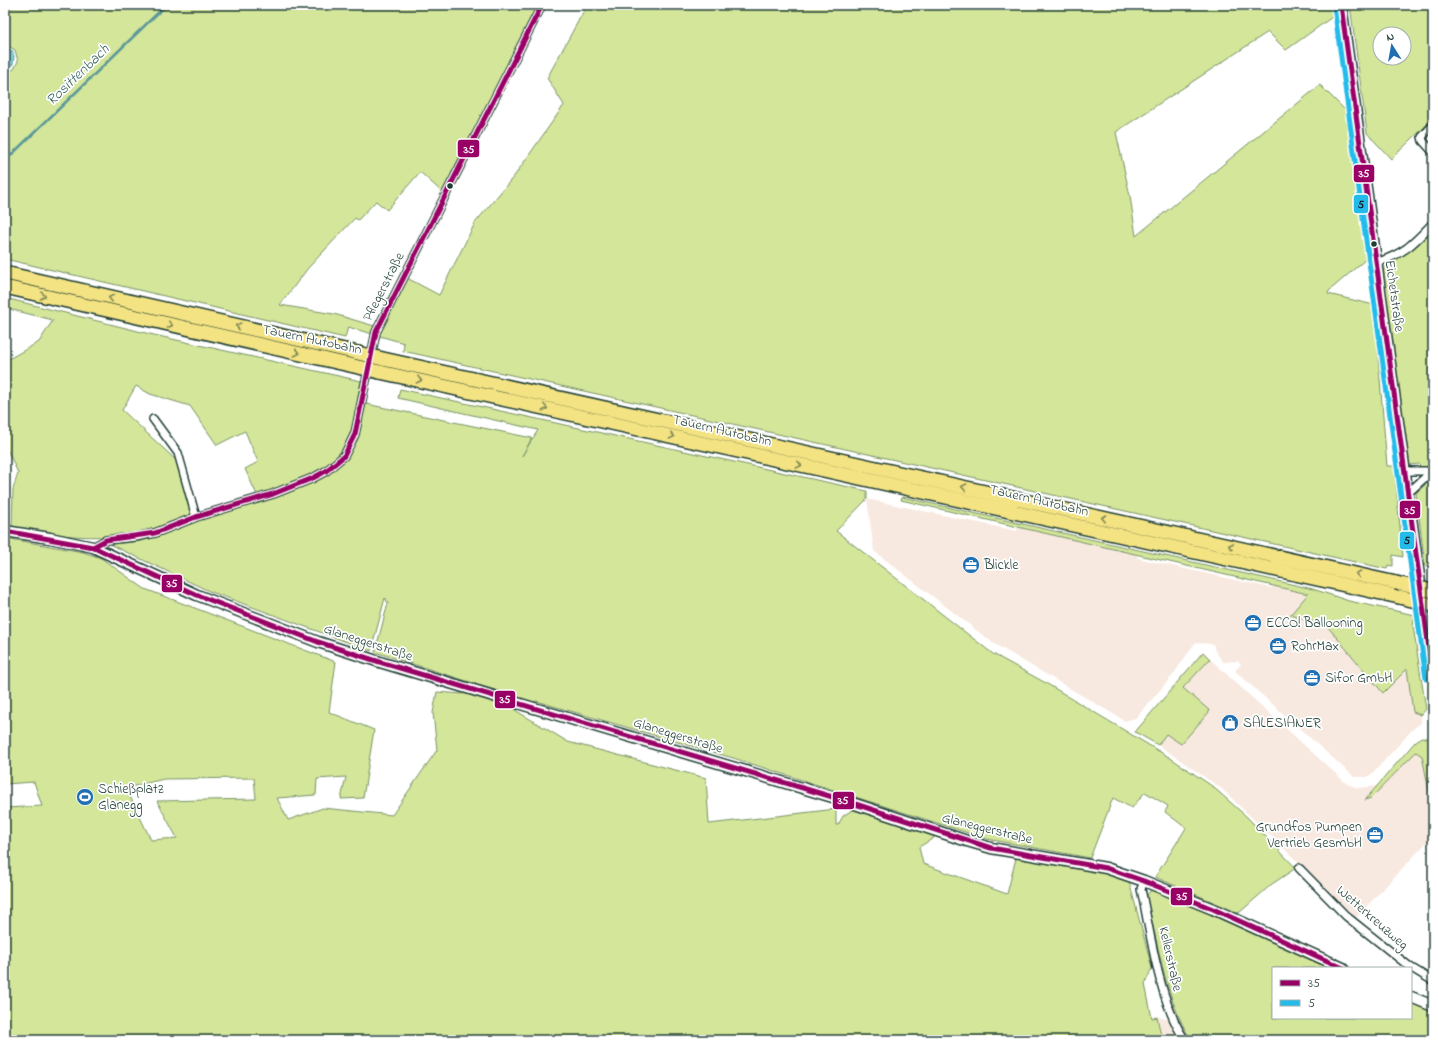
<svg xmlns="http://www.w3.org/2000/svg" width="1438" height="1045" viewBox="0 0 1438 1045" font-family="'Indie Flower',sans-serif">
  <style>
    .built { fill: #f8e9e0 }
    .green { fill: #d3e69a; stroke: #799267; fill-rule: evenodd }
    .water { fill: #83d3dd; stroke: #5b9799 }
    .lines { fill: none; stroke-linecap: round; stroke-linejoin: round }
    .stream { stroke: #5b9799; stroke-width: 2.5 }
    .street-casing { stroke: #1f3d34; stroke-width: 10 }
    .secondary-casing { stroke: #1f3d34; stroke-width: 13 }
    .highway-casing { stroke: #1f3d34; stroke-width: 16 }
    .street { stroke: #fff; stroke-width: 7 }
    .secondary { stroke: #fff; stroke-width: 10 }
    .highway { stroke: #f4e382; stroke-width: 13 }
    .highway-bridge-casing { stroke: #1f3d34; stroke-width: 16; stroke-linecap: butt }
    .highway-bridge { stroke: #f4e382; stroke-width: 13 }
    .bus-1-casing { stroke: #fff; stroke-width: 8 }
    .bus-2-casing { stroke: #fff; stroke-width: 8 }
    .bus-1 { stroke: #906; stroke-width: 5 }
    .bus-2 { stroke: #22bbea; stroke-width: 5 }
    .oneway { stroke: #7f8857 }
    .bus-dot { fill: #1f3d34; stroke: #fff; stroke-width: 1.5 }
    .labels { text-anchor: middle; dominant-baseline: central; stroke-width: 3.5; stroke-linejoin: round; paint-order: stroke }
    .street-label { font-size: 14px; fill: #1f3d34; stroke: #fff }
    .poi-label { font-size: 14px; fill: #1f3d34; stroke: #fff; text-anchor: start }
    .water-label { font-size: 15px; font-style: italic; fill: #38625e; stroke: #fff }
    .line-badge { stroke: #fff; stroke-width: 1.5 }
    .badge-label { font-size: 11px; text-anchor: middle; font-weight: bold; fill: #fff }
    .pale-badge-label { font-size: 11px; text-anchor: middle; font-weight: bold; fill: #111 }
  </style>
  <rect width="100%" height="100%" fill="#fff"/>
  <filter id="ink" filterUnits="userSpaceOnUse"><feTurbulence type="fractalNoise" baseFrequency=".025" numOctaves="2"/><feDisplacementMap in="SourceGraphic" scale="8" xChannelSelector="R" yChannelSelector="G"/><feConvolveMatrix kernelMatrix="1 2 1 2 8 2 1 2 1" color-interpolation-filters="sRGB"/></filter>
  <g filter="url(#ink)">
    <path class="built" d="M867,499L1017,531L1018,527L1138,554L1137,558L1271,588L1274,586L1309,594L1290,615L1327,626L1383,693L1407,668L1413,712L1421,715V723L1413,729L1373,773L1367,777H1354L1235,671L1241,664L1238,661L1223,662L1215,651L1213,644L1195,643L1173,675L1136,718L1125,721L993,643L874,551Z
      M1210,659L1347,784L1358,788L1377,786L1366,799L1371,798L1415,752L1422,755L1433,811V840L1427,842L1356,918L1222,789L1158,745L1166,734L1210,711L1183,688Z
      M1157,1017L1180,1022L1191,1040H1162Z"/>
    <path class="green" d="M5,5H539L442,192L420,172L387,210L376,201L358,220L355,218L308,268L280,305L334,314L381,328L407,278L439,295L475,223L515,175L564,105L547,78L587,5H1333L1335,15L1286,50L1268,32L1116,132L1130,196L1136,236L1320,85L1347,112L1367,258L1329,291L1328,294L1374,305L1387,466H1394L1403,557L1393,555V566L1388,565L1387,569L403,351L404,343L348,327L345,338L5,259V75L14,69L18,61L15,50L5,44Z
      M1350,5H1433V119L1391,159L1367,133ZM1380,34H1404V58H1380Z
      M1433,226V565L1425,566L1416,493L1425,485L1419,464L1409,465L1385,304L1383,270L1389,262L1405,254Z
      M5,298L154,335L361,381C357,399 356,419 349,436C335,473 293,484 257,495L245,469L258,462L245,431L217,445L190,406L150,394L136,386L122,410L177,461L192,515C179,519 166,526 152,529C105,543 59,535 12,529L13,489L18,473L5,445V361L39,342L53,320L5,308Z
      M400,389L867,491V499L836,531L993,654L1044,682L1172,759L1212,786L1247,817L1296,868L1272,884L1239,913L1155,877L1186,828L1165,812L1168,806L1145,792L1132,808L1113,798L1090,858L987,839L733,758L536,701L515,710L568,742L706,778L709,824L836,809V825H838L843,816L855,808L933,834L934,838L919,847L923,864L1007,894L1016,858L1104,873L1129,881L1152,968L1145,984L1152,1018L1157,1017L1162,1040H5V808L42,806L34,782L5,784V538L83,552L101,558L145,589L336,662L329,712L374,730L363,798L341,799L346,777L317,779L316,795L277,798L288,820L323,808L392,815L437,750L433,713L437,692L463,694L476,684L375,652L388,603L385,598L371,651L209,591L109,544L151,538L199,520L281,495L322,476L338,466L357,441L366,404L532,438L522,456L538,430L398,398ZM254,778L256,799L157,801L177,838L151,840L126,788L164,779Z
      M902,497L1313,589L1349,601L1415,615L1413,626L1426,709L1421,715L1413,712L1407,669L1383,693L1327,626L1290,615L1308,594L901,500Z
      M1203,652L1210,659L1183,688L1210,711L1181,744L1166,734L1158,745L1135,732Z
      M1421,737L1431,739L1433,757V811L1422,756L1416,752L1371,798L1365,800L1415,742Z
      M1154,890L1334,968H1273V1018H1411V1002L1433,1011V1039L1191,1040C1166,999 1160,952 1148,906L1147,895L1150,891Z"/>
    <path class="water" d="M5,48L12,51L14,56L13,64L5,70Z"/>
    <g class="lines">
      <path class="stream" d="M5,161L166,5"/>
      <defs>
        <path id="street" d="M1433,125L1422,137L1423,141L1433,152
          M1376,263C1405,253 1412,245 1433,223
          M153,419L178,453L196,517
          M1404,471H1433
          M1407,494L1432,471
          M93,547L106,540L136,537L155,533L196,517L273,494L313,478L326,471L344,456L355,434L376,332L542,5
          M1299,868L1346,916L1410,967L1433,981
          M1144,881L1141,889C1151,935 1159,1002 1185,1040"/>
        <path id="secondary" d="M1341,5L1433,678
          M5,531L50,538L93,547L197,595L318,642L383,663L846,801L967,841L991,848L1106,868L1144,881L1213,909L1343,968
          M1411,997L1433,1006"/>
        <path id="highway" d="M5,273L358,353
          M5,287L354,366
          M383,359L1396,583
          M380,372L1399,597"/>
      </defs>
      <use href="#street" class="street-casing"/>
      <use href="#secondary" class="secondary-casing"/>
      <use href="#highway" class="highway-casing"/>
      <use href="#street" class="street"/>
      <use href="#secondary" class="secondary"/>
      <use href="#highway" class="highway"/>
      <defs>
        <path id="highway-bridge" d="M358,353L383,359
          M354,366L380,372
          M1396,583L1433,591
          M1399,597L1433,605"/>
      </defs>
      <use href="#highway-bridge" class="highway-bridge-casing"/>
      <use href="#highway-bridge" class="highway-bridge"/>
      <defs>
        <path id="bus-1" d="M1341,5L1433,678
          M5,531L93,547L197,595L318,642L383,663L846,801L991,848L1106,868L1144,881L1213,909L1343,968
          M93,547L106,540L155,533L196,517L273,494L313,478L326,471L344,456L355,434L376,332L542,5"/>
        <path id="bus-2" d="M1334,6L1426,679"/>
      </defs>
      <use href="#bus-1" class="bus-1-casing"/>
      <use href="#bus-2" class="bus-2-casing"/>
      <use href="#bus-1" class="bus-1"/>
      <use href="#bus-2" class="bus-2"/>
    </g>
    <defs><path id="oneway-chevron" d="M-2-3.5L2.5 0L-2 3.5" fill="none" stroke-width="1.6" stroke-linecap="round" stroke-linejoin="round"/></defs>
    <g class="oneway">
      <use href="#oneway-chevron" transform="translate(43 296) rotate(13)"/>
      <use href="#oneway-chevron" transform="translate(111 298) rotate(-167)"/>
      <use href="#oneway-chevron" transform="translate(170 325) rotate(12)"/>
      <use href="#oneway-chevron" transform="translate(238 326) rotate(-167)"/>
      <use href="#oneway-chevron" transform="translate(297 353) rotate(12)"/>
      <use href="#oneway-chevron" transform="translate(419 380) rotate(13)"/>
      <use href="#oneway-chevron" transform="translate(545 408) rotate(13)"/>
      <use href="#oneway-chevron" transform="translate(672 436) rotate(13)"/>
      <use href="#oneway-chevron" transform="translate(799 465) rotate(13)"/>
      <use href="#oneway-chevron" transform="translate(964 487) rotate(-168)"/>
      <use href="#oneway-chevron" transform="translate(1104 518) rotate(-168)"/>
      <use href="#oneway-chevron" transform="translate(1231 546) rotate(-168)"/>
      <use href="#oneway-chevron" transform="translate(1358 574) rotate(-168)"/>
    </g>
  </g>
  <defs>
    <symbol id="office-disc" viewBox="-11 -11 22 22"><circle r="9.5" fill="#1f6fb2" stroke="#fff"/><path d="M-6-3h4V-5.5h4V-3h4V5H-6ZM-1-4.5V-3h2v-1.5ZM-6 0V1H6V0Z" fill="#fff"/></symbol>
    <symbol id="shop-disc" viewBox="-11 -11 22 22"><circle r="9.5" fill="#1f6fb2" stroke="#fff"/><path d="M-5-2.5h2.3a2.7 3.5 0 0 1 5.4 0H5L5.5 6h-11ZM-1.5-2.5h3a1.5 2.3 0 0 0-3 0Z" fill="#fff"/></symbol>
    <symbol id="stadium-disc" viewBox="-11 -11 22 22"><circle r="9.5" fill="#1f6fb2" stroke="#fff"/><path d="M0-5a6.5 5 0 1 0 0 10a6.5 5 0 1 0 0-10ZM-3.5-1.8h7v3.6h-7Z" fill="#fff"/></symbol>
  </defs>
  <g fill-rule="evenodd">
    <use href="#office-disc" x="961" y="555" width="20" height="20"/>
    <use href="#office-disc" x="1243" y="613" width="20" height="20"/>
    <use href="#office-disc" x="1268" y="636" width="20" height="20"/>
    <use href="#office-disc" x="1302" y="668" width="20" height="20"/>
    <use href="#shop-disc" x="1220" y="713" width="20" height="20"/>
    <use href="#stadium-disc" x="75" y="787" width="20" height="20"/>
    <use href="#office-disc" x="1365" y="825" width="20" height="20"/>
  </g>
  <g class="bus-dot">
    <circle cx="450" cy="186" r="3.5"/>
    <circle cx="1374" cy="244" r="3.5"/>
  </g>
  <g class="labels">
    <g class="street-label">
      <text transform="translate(384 287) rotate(-63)">Pflegerstraße</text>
      <text transform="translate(1394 296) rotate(82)">Eichetstraße</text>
      <text transform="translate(312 340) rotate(12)">Tauern Autobahn</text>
      <text transform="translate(722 431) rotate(13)">Tauern Autobahn</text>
      <text transform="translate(1039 501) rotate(13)">Tauern Autobahn</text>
      <text transform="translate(368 643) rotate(18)">Glaneggerstraße</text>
      <text transform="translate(678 736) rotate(17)">Glaneggerstraße</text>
      <text transform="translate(987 829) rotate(14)">Glaneggerstraße</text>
      <text transform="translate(1372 918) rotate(41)">Wetterkreuzweg</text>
      <text transform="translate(1170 959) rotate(77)">Kellerstraße</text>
    </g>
    <g class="poi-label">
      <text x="984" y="565">Blickle</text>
      <text x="1266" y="623">ECCO! Ballooning</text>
      <text x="1291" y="646">RohrMax</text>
      <text x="1325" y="678">Sifor GmbH</text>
      <text x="1243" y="723">SALESIANER</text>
      <text x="98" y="789">Schießplatz<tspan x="98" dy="16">Glanegg</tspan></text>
      <text x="1362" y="827" text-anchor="end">Grundfos Pumpen<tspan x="1362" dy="16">Vertrieb GesmbH</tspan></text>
    </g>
    <g class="water-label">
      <text transform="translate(78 75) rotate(-44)">Rosittenbach</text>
    </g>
  </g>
  <g class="line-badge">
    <rect x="457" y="139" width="23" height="19" rx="4" fill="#906"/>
    <rect x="1353" y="164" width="22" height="19" rx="4" fill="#906"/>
    <rect x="1353" y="194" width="16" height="20" rx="4" fill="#22bbea"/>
    <rect x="1399" y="500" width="22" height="19" rx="4" fill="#906"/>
    <rect x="1399" y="531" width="16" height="19" rx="4" fill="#22bbea"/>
    <rect x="161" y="574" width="22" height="19" rx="4" fill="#906"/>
    <rect x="494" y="690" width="22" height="19" rx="4" fill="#906"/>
    <rect x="832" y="791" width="23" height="19" rx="4" fill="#906"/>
    <rect x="1170" y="887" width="23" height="19" rx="4" fill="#906"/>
  </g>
  <g class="badge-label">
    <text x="469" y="153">35</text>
    <text x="1364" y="177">35</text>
    <text x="1410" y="514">35</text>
    <text x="172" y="587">35</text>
    <text x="505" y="703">35</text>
    <text x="843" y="804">35</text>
    <text x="1182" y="900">35</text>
  </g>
  <g class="pale-badge-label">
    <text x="1361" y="208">5</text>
    <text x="1407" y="544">5</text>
  </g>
  <rect width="1438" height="1045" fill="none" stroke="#fff" stroke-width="20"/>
  <rect x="10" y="10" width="1418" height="1025" fill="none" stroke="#1f3d34" stroke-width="1.5" filter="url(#ink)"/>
  <rect x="1272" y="967" width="140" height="52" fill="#ffffff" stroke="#a5b1ae"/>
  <rect x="1280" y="980" width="20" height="6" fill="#990066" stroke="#a5b1ae"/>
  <text x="1308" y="987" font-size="12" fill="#1f3d34">35</text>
  <rect x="1280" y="1000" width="20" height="6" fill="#22bbea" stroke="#a5b1ae"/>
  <text x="1308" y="1007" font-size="12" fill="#1f3d34">5</text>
  <g transform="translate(1392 46) rotate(349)"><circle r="19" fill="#ffffff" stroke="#a5b1ae"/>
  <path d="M0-3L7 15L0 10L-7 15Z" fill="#1f6fb2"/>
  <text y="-6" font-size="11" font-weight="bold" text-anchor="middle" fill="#1f3d34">N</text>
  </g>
</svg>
